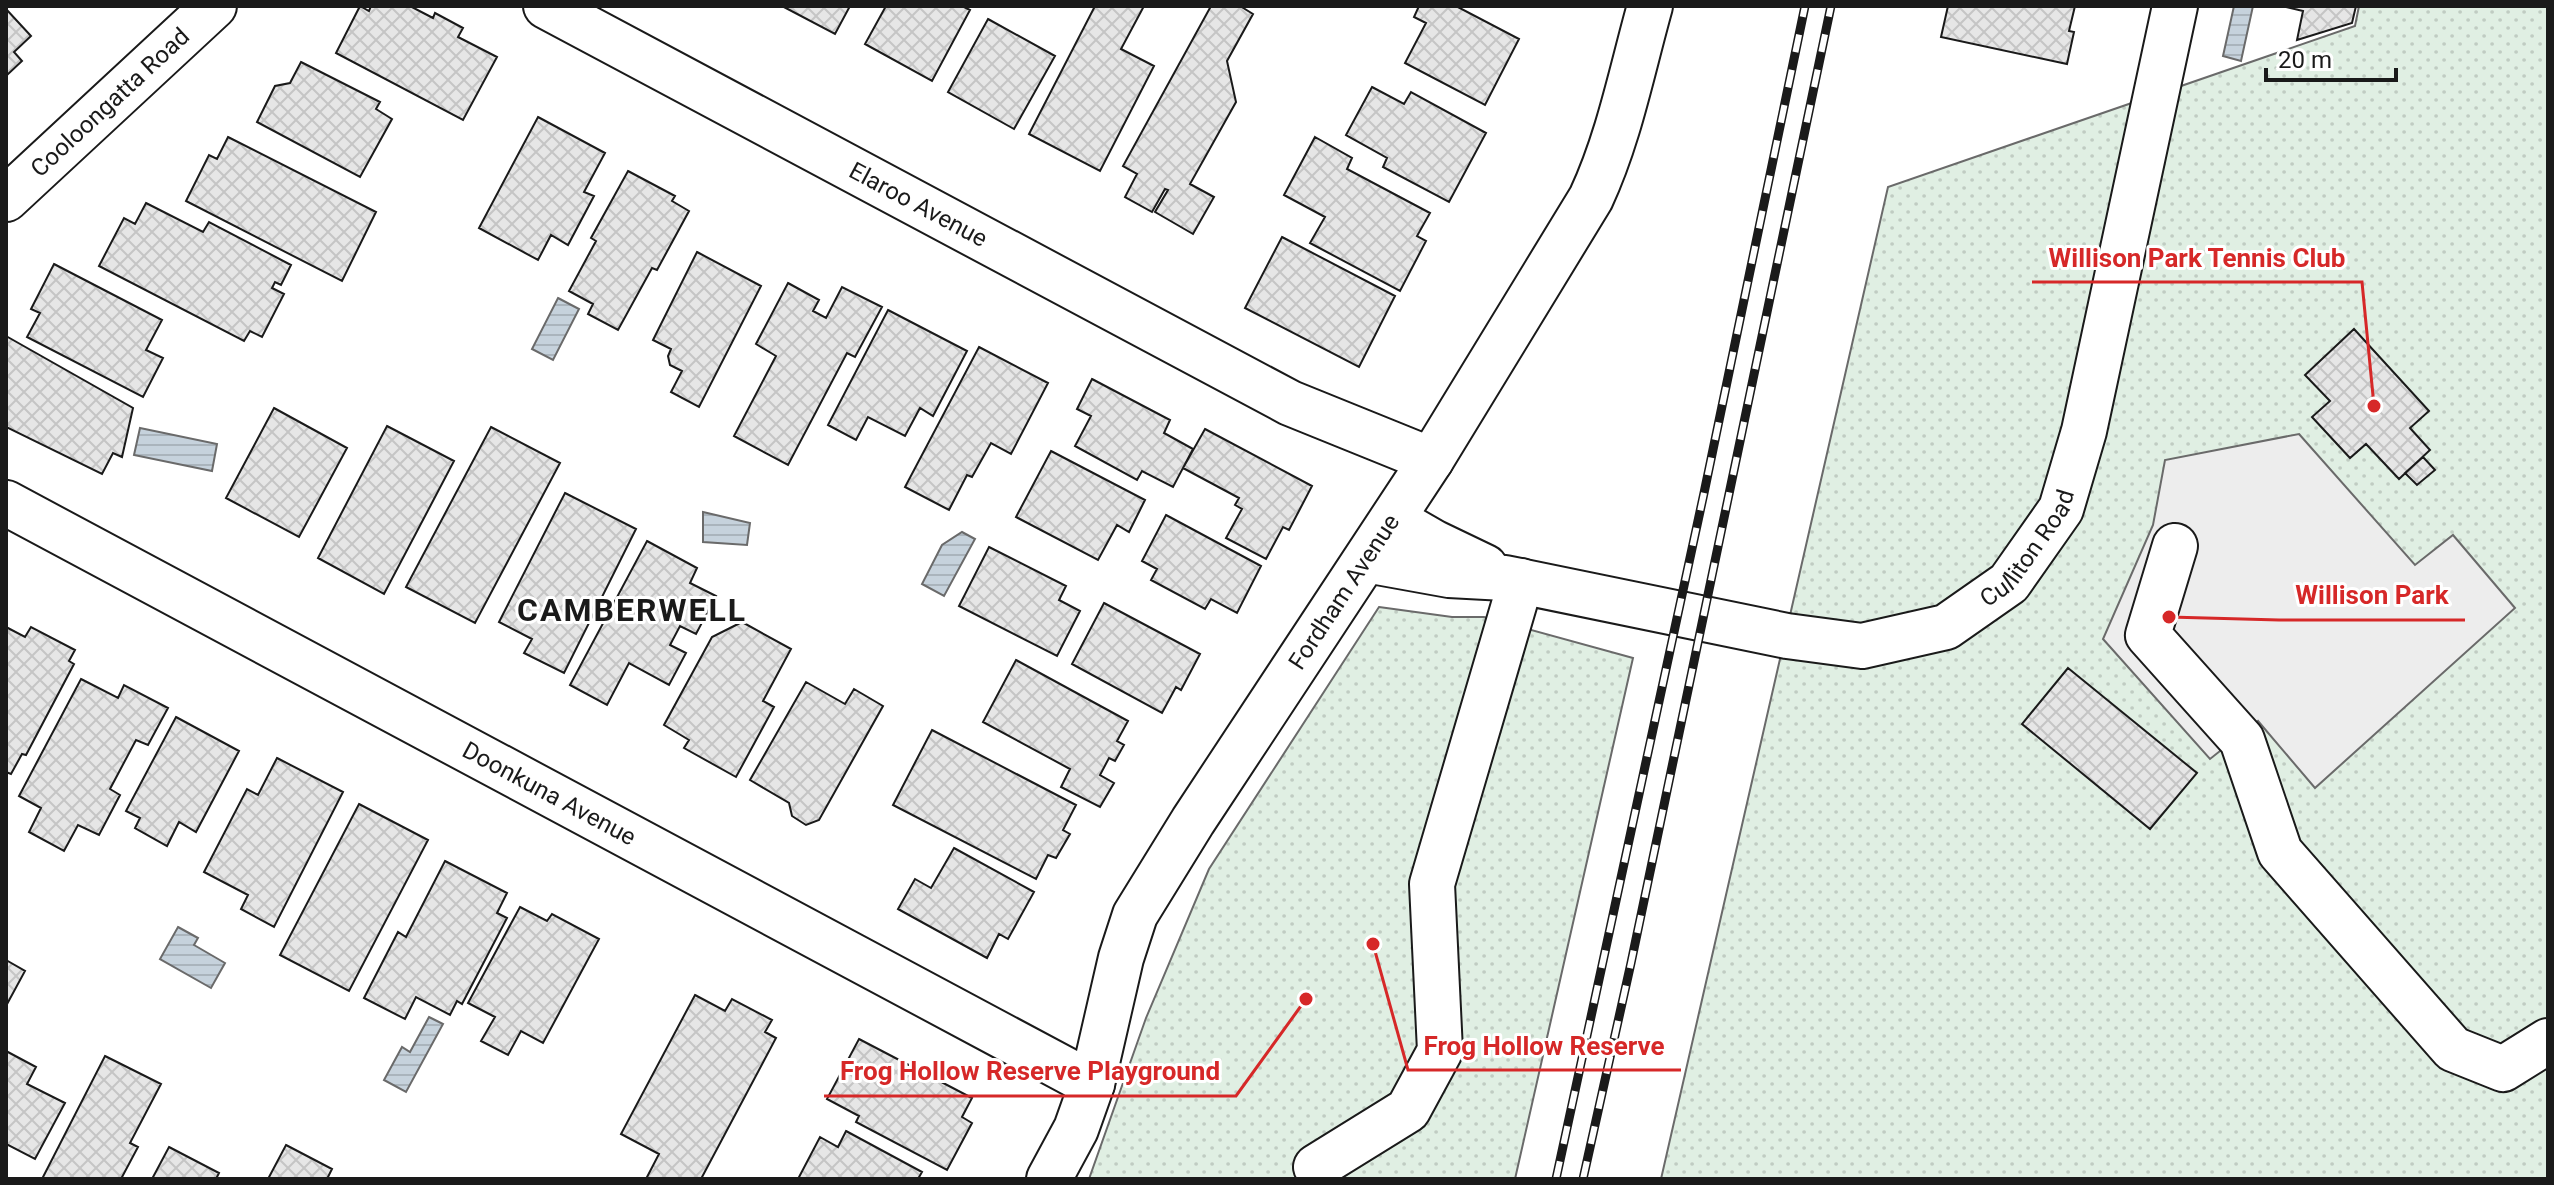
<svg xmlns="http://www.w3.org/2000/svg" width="2554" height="1185" viewBox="0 0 2554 1185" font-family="Roboto,sans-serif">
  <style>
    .park { fill: url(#park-dots); stroke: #6a6a6a; stroke-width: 2 }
    .parking { fill: #ededed; stroke: #6a6a6a; stroke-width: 2 }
    .water { fill: url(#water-rules); stroke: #6a6a6a; stroke-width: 2 }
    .building { fill: url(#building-cross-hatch); stroke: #1a1a1a; stroke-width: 2 }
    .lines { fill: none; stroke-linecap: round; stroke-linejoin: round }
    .minor-casing { stroke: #1a1a1a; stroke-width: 48 }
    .minor { stroke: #fff; stroke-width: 44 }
    .rail-casing { stroke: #1a1a1a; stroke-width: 9 }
    .rail { stroke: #fff; stroke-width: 6; stroke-dasharray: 18; stroke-linecap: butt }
    .labels { text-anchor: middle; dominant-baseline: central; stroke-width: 6; stroke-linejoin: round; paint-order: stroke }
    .street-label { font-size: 24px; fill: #1a1a1a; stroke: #fff }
    .district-label { font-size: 32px; font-weight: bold; letter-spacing: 2px; fill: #1a1a1a; stroke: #fff }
    .leader { fill: none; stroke: #d62828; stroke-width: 3 }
    .callout-dot { fill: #d62828; stroke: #fff; stroke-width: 3 }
    .callout-label { font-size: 26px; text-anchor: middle; font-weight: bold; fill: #d62828; stroke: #fff; stroke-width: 6; stroke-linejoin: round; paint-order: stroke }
  </style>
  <defs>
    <pattern id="park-dots" width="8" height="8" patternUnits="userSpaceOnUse" patternTransform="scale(2)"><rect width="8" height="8" fill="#e0efe3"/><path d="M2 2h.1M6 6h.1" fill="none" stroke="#c0ccc2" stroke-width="1.8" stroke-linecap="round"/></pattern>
    <pattern id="water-rules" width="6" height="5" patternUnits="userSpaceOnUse" patternTransform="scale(2)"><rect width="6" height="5" fill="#c6d2dc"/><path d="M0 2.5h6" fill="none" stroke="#aab4bc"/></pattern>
    <pattern id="building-cross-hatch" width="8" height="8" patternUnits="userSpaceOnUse" patternTransform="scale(2)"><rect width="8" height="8" fill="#e6e6e6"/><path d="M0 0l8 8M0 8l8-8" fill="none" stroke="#c5c5c5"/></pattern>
  </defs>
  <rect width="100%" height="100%" fill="#fff"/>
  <path class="park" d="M2359,6H2548V1179H1661L1888,187L2355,26Z
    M1379,607L1452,617H1484L1633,658L1515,1179H1089L1146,1018L1209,869Z"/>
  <path class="parking" d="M2299,434L2415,565L2453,535L2515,608L2315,788L2258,721L2210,759L2103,639L2153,525L2165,460Z"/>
  <path class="water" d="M2234,6H2253L2241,61L2223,56Z
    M558,298L579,309L553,360L532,349Z
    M140,428L217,444L212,471L134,455Z
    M703,512L750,523L747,545L703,542Z
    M962,532L975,539L944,596L922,584L942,545Z
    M178,927L198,938L194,945L225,963L211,988L160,959Z
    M429,1017L443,1024L406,1092L384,1080L402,1047L410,1052Z"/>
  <path class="building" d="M360,6L369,11L371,6H410L433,18L435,13L463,28L458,37L497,57L463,120L336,53Z
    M782,6H850L835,34Z
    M886,6H962L970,10L932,81L865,44Z
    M1095,6H1144L1121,49L1154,66L1100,171L1029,134Z
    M1211,6H1240L1253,14L1227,61L1236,102L1190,184L1214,197L1193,234L1155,212L1168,190L1165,189L1152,212L1125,197L1137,174L1123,166Z
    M1419,6H1456L1519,39L1485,105L1405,63L1426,23L1414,17Z
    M1948,6H2075L2069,31L2074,32L2067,64L1941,37Z
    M2282,6H2356L2352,23L2297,40L2303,11Z
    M6,9L31,36L14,52L22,61L6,76Z
    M988,19L1055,56L1014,129L948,92Z
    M301,62L380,102L376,109L392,119L360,177L257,122L275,86L290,83Z
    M1372,87L1404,104L1411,92L1486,133L1449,202L1383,167L1387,158L1346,135Z
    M538,117L605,153L584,192L594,196L568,245L551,235L538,260L479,228Z
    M228,137L376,212L342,281L186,201L209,155L217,159Z
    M1315,137L1352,158L1347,169L1430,213L1417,236L1426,241L1400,291L1310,243L1325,217L1284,195Z
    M628,171L675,196L672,201L689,211L657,270L652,268L618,330L588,314L593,304L569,291L596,241L591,238Z
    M146,203L203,232L209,222L291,265L281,285L275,282L272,288L284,294L262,337L250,331L244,341L99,266L124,218L135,224Z
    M1282,237L1395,296L1359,367L1245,308Z
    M697,252L761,286L699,407L671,392L682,371L670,365L668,356L671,349L653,340Z
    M54,264L162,320L146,350L163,358L143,397L27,337L40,313L31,309Z
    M788,283L819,300L813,311L826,318L842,287L882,307L855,357L847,353L788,465L734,436L776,356L756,344Z
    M888,310L967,351L933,416L920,408L905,436L868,417L856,440L828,425Z
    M2354,329L2429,411L2410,428L2430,450L2399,479L2366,444L2350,458L2312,417L2330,401L2305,375Z
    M6,336L133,408L122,457L113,453L102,474L6,427Z
    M979,347L1048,383L1011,454L991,443L972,477L967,475L949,510L905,487Z
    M1092,379L1170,420L1164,433L1193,449L1173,487L1142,471L1137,480L1075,446L1091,416L1077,409Z
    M274,408L347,448L299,537L226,498Z
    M387,426L454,461L384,594L318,558Z
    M491,427L560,463L475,623L406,587Z
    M1205,429L1312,486L1289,530L1283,527L1266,559L1226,538L1242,509L1235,505L1239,498L1183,468Z
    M1051,451L1145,500L1129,532L1117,525L1098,560L1016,517Z
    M2423,457L2435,470L2417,485L2405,473Z
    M565,493L636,529L564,673L524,653L532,639L499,622Z
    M1166,515L1261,566L1237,613L1211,599L1205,609L1151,580L1157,569L1142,561Z
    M647,541L697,568L690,583L716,596L696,634L680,626L670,645L686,653L669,685L629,663L607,705L570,685Z
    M989,547L1066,586L1059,600L1080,611L1057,656L959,606Z
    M1104,603L1200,654L1181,690L1176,687L1162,713L1072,664Z
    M742,622L791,649L763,701L774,707L736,777L684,748L689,740L664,725L712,637Z
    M6,627L25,637L31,627L75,650L69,661L74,664L26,755L22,754L11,774L6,772Z
    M1016,660L1128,721L1117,741L1124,745L1115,761L1109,758L1100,775L1114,783L1100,807L1061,787L1070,769L983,722Z
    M2068,668L2197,773L2150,829L2022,724Z
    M81,679L118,698L124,685L168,708L148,745L136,740L110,789L120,795L99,835L78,825L64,851L29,832L41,808L19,796Z
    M806,682L845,704L854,689L883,706L819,820L806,825L792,816L789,803L750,780Z
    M176,717L239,751L196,832L179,822L167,846L135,828L140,818L126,811Z
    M932,730L1076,805L1063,830L1070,834L1056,858L1048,855L1036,879L893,805Z
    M277,758L343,792L274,927L241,909L248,895L204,872L247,789L258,795Z
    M359,804L428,840L349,991L280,955Z
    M954,848L1034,892L1008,939L999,934L987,958L898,909L915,879L931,888Z
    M445,861L507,893L497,913L507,918L462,1004L457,1001L450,1015L416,997L405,1019L364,998L398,932L406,937Z
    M520,907L547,921L552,914L599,939L543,1043L521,1031L508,1055L481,1041L495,1017L468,1003Z
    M6,960L25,971L6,1006Z
    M695,995L725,1011L732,999L772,1020L765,1032L776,1038L701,1179H646L659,1154L621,1134Z
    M859,1039L972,1098L962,1117L972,1123L947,1170L856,1122L859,1116L827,1099Z
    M6,1051L36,1067L27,1084L65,1103L35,1159L6,1144Z
    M105,1056L161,1084L130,1143L138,1147L121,1179H42Z
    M846,1131L922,1172L918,1179H798L820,1137L838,1147Z
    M286,1145L332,1169L327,1179H268Z
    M169,1147L219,1173L216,1179H152Z"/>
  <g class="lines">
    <defs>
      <g id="minor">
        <path id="s1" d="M546,6L1290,403L1431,460"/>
        <path id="s2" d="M6,199L214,6"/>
        <path id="s3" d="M6,503L1092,1084"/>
        <path d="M1393,519L1435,543L1485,567"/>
        <path d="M2175,546L2148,635L2242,740L2280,852L2453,1049L2503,1069L2548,1041"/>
        <path id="s4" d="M1366,560L1449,575L1505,578L1787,636L1862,646L1946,627L2009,583L2061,509L2084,431L2175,6"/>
        <path d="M1316,1167L1408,1110L1440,1051L1432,884L1521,581"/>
        <path id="s5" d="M1049,1179L1076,1129L1092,1084L1121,958L1135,915L1193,821L1431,460L1591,198C1619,138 1632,70 1650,6"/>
      </g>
    </defs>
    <use href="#minor" class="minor-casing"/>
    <use href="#minor" class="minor"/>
    <defs>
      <path id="rail" d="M1556,1179L1704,493L1805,6
        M1583,1179L1631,963L1831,6"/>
    </defs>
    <use href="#rail" class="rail-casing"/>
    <use href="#rail" class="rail"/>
  </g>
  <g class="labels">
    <g class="street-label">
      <text stroke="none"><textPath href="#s2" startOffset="142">Cooloongatta Road</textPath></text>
      <text stroke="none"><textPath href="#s1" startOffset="422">Elaroo Avenue</textPath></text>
      <text stroke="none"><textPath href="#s4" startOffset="706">Culliton Road</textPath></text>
      <text stroke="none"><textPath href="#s5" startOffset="664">Fordham Avenue</textPath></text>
      <text stroke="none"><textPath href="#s3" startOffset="616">Doonkuna Avenue</textPath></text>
    </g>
    <g class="district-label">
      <text x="632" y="610">CAMBERWELL</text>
    </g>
  </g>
  <path class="leader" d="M2374 406L2362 282H2032M2169 617L2279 620H2465M1373 944L1408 1070H1681M1306 999L1236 1096H824"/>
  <g class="callout-dot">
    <circle cx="2374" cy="406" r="8"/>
    <circle cx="2169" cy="617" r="8"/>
    <circle cx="1373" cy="944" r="8"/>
    <circle cx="1306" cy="999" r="8"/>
  </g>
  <g class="callout-label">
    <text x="2197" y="267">Willison Park Tennis Club</text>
    <text x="2372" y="604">Willison Park</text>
    <text x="1544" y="1055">Frog Hollow Reserve</text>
    <text x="1030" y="1080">Frog Hollow Reserve Playground</text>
  </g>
  <rect width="2554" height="1185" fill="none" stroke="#1a1a1a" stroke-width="16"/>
  <path d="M2266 68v12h130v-12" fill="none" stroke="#1a1a1a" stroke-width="4"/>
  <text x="2278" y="68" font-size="24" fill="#1a1a1a" stroke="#ffffff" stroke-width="6" paint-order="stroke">20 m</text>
</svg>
